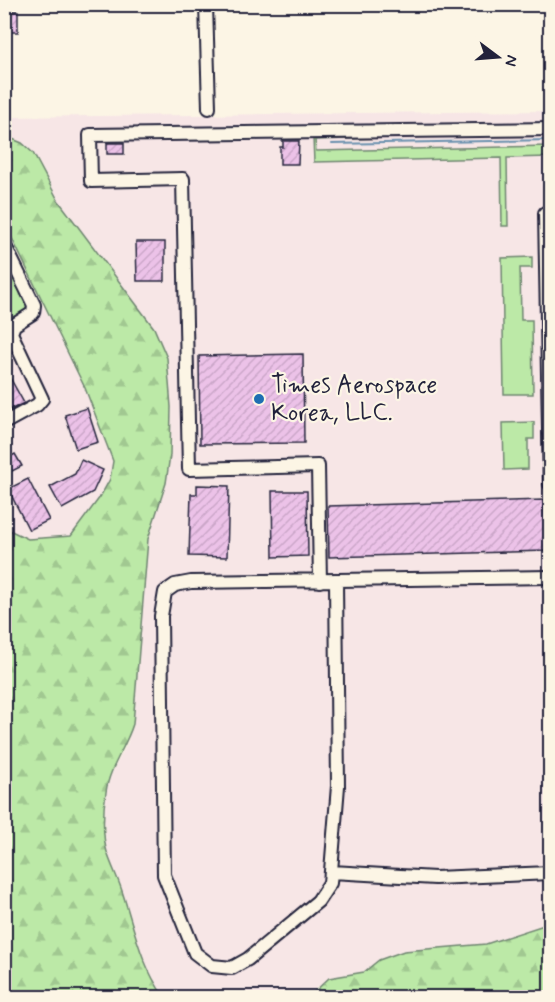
<svg xmlns="http://www.w3.org/2000/svg" width="555" height="1002" viewBox="0 0 555 1002" font-family="Mynerve,sans-serif">
  <style>
    .built { fill: #f7e6e6 }
    .green { fill: #bce9a7; stroke: #6f8671; stroke-width: 1.5 }
    .forest { fill: url(#forest-firs); stroke: #6f8671; stroke-width: 1.5 }
    .lines { fill: none; stroke-linecap: round; stroke-linejoin: round }
    .stream { stroke: #6990ae; stroke-width: 2 }
    .building { fill: url(#building-hatch); stroke: #22223b; stroke-width: 1.5 }
    .minor-casing { stroke: #22223b; stroke-width: 16 }
    .minor { stroke: #fcf5e5; stroke-width: 12 }
    .poi-dot { fill: #1f6fb2; stroke: #fcf5e5; stroke-width: 2 }
    .labels { text-anchor: middle; dominant-baseline: central; stroke-width: 4.5; stroke-linejoin: round; paint-order: stroke }
    .poi-label { font-size: 24px; fill: #22223b; stroke: #fcf5e5; text-anchor: start }
  </style>
  <defs>
    <pattern id="forest-firs" width="22" height="20" patternUnits="userSpaceOnUse" patternTransform="scale(1.5)"><rect width="22" height="20" fill="#bce9a7"/><path d="M5 1l3.5 6h-7zM16 11l3.5 6h-7z" fill="#a1c891"/></pattern>
    <pattern id="building-hatch" width="6" height="6" patternUnits="userSpaceOnUse" patternTransform="scale(1.5)"><rect width="6" height="6" fill="#ecc2e8"/><path d="M-1 1l2-2M0 6l6-6M5 7l2-2" fill="none" stroke="#caa6c8"/></pattern>
  </defs>
  <rect width="100%" height="100%" fill="#fcf5e5"/>
  <filter id="ink" filterUnits="userSpaceOnUse"><feTurbulence type="fractalNoise" baseFrequency=".0167" numOctaves="2"/><feDisplacementMap in="SourceGraphic" scale="12" xChannelSelector="R" yChannelSelector="G"/><feConvolveMatrix kernelMatrix="1 2 1 2 8 2 1 2 1" color-interpolation-filters="sRGB"/></filter>
  <g filter="url(#ink)">
    <path class="built" d="M550,111V923L486,944L404,951L379,960L364,972L343,975L317,987L309,997L164,998L138,950L122,891L106,850L104,821L106,791L110,776L128,742L148,539L166,483L170,455L171,407L167,358L154,328L58,200L39,162L22,143L5,136L4,117Z
      M43,305L85,388L113,461L110,479L100,497L71,536L28,539L5,528V325Z"/>
    <path class="green" d="M550,133L315,140L316,151L550,146V157L507,158L508,226H502L501,158L314,162L313,138Z
      M532,257V268H520L521,320H532L533,394H504L502,258Z
      M534,422V439H528V469L504,470L503,423Z"/>
    <path class="forest" d="M5,136L22,143L33,153L58,200L154,328L167,358L171,407L170,455L166,483L148,539L133,724C126,747 109,768 106,792C103,810 102,835 107,852C111,865 118,878 122,891C135,931 140,962 164,997H5V528L28,539L71,536L100,497L110,479L113,461L85,388L5,224Z
      M4,254L28,304L24,314L5,325Z
      M550,923V997H309L329,978L364,972L379,960L404,951L486,944Z"/>
    <g class="lines">
      <path class="stream" d="M332,144L550,140"/>
    </g>
    <path class="building" d="M6,11H18V32H6Z
      M283,141H299L298,164H280V147H283Z
      M107,143H124V154H107Z
      M136,242H165V281H137Z
      M303,354L304,443L200,444L199,356Z
      M4,367L24,403L10,410L4,400Z
      M87,408L98,442L76,449L65,415Z
      M15,454L22,466L12,471L6,459Z
      M81,460L103,470L93,492L62,509L50,487L75,474Z
      M28,479L49,520L29,530L8,489Z
      M197,485L229,486L227,557L189,556L191,494H197Z
      M272,491H307L308,556L273,557Z
      M544,500L546,551L329,557L328,506Z"/>
    <g class="lines">
      <defs>
        <path id="minor" d="M206,4L209,108
          M545,213L550,484
          M4,244L34,305L33,313L14,325L11,333L42,399L37,405L4,423
          M320,581L318,466L189,469L183,179L91,181L90,135L550,129
          M336,581L338,786L330,883L318,901L248,959L232,968L212,966L195,953L164,875L161,616L165,592L175,585L191,582L550,577
          M332,872L435,878L550,873"/>
      </defs>
      <use href="#minor" class="minor-casing"/>
      <use href="#minor" class="minor"/>
    </g>
  </g>
  <circle class="poi-dot" cx="259" cy="399" r="6"/>
  <g class="labels">
    <g class="poi-label">
      <text x="271" y="385">Times Aerospace<tspan x="271" dy="28">Korea, LLC.</tspan></text>
    </g>
  </g>
  <rect width="555" height="1002" fill="none" stroke="#fcf5e5" stroke-width="24"/>
  <rect x="12" y="12" width="531" height="978" fill="none" stroke="#22223b" stroke-width="2" filter="url(#ink)"/>
  <g transform="translate(498 57) rotate(106)" stroke="#fcf5e5" stroke-width="4.5" paint-order="stroke">
  <path d="M0-4.5L10 22L0 15L-10 22Z" fill="#22223b"/>
  <text y="-9" font-size="16" font-weight="bold" text-anchor="middle" fill="#22223b">N</text>
  </g>
</svg>
